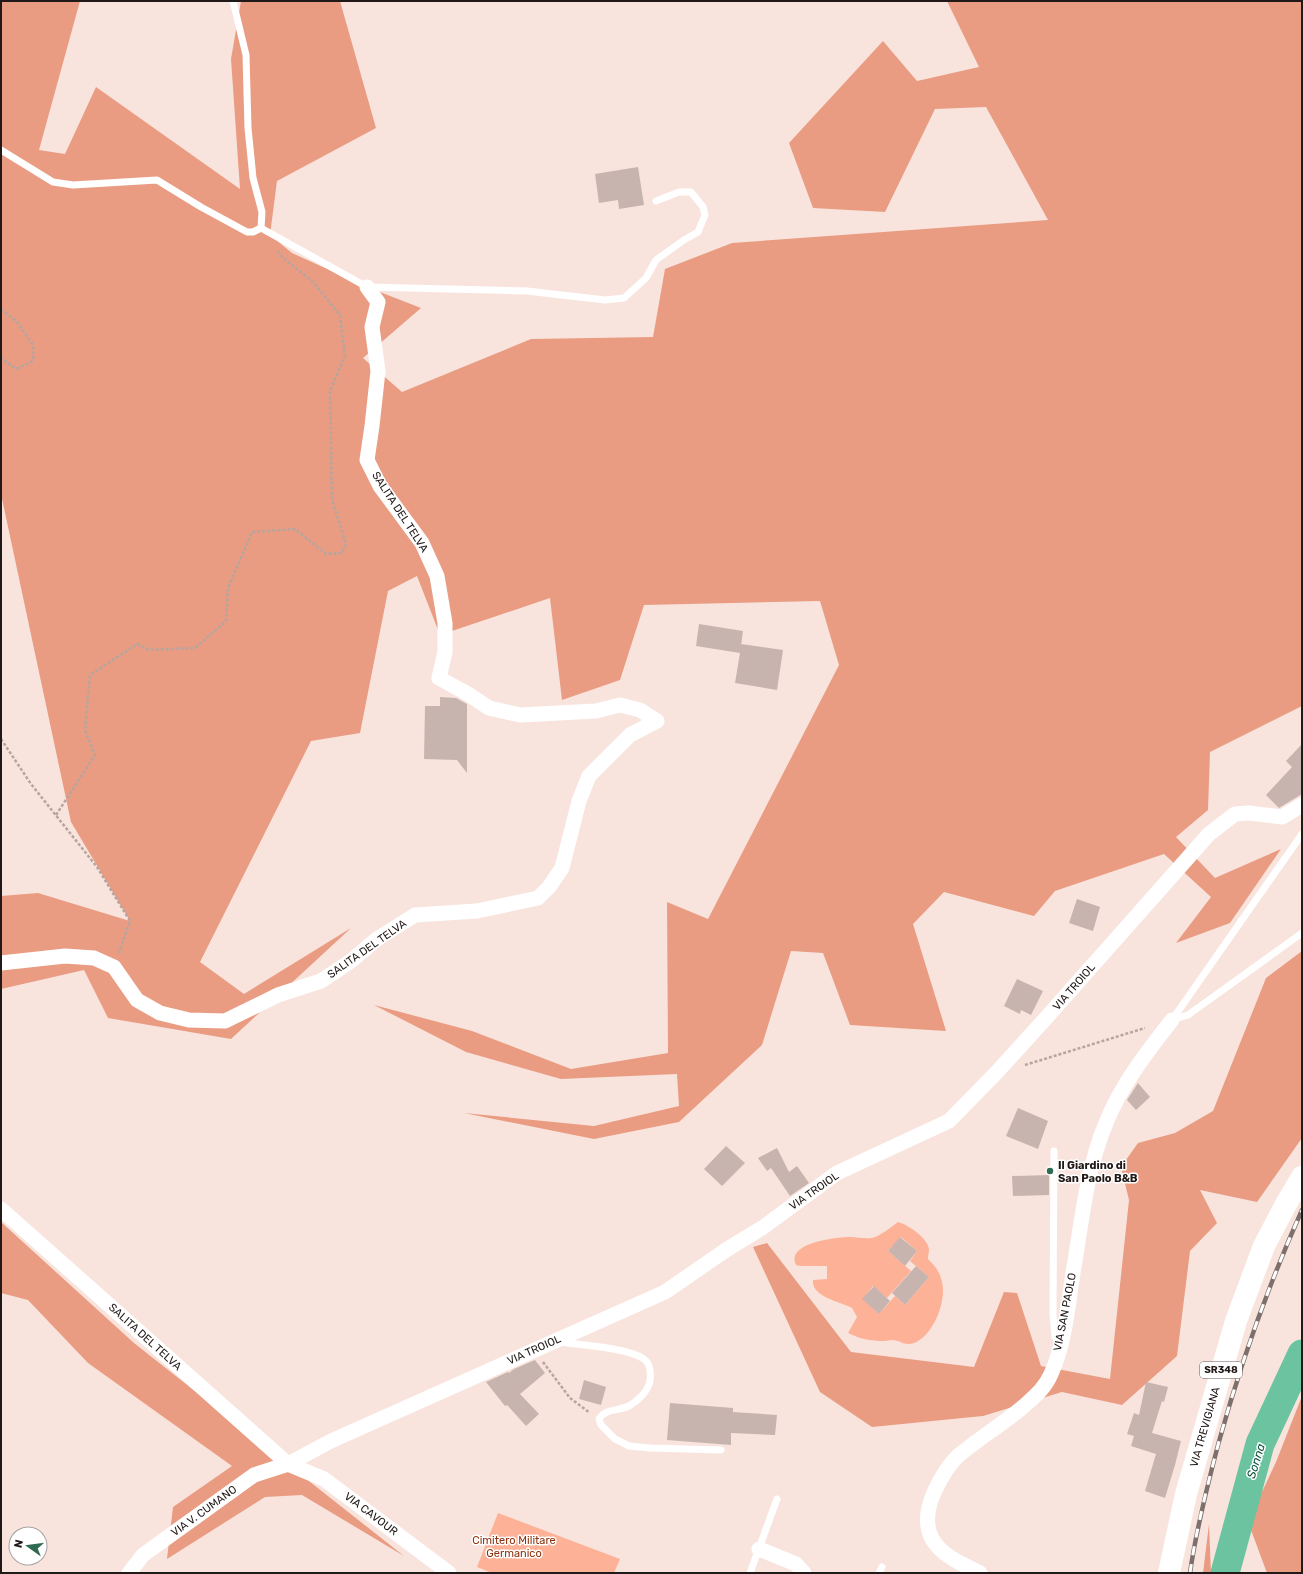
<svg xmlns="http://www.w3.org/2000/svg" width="1303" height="1574" viewBox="0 0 1303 1574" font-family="Rubik,sans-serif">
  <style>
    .green { fill: #fdb197; fill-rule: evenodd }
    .forest { fill: #ea9c82 }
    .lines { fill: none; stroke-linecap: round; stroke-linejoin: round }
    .river { stroke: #6bc39f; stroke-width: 29 }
    .building { fill: #c7b4ae }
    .path { stroke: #b5a59f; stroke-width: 2.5; stroke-dasharray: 3 2; stroke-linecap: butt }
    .service { stroke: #fff; stroke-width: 7 }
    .minor { stroke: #fff; stroke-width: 15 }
    .primary { stroke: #fff; stroke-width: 22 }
    .rail-casing { stroke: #7d706c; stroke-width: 4.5 }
    .rail { stroke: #fff; stroke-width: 3; stroke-dasharray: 9; stroke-linecap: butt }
    .poi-dot { fill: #306a53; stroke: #fff; stroke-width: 1.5 }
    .labels { text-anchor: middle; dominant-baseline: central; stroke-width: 3; stroke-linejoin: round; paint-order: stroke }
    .shield { fill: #fff; stroke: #635e5d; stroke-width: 1 }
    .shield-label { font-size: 10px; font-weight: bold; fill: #201917 }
    .street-label { font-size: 11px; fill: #201917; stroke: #fff }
    .poi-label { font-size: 11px; font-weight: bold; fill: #201917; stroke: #fff; text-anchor: start }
    .park-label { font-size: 11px; fill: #8c320e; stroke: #fff }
    .water-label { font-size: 12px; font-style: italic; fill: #0c543d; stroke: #fff }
  </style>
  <rect width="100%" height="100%" fill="#f8e4dd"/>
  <path class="green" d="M898,1222C908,1225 927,1237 929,1249C929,1252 928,1256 928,1259C935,1266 940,1272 942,1282C947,1301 933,1336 914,1343C904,1346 902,1341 893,1340C890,1340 887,1341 884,1341C870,1341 860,1339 848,1333L857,1317L852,1308C841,1302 811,1297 813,1280L827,1279V1266H800L796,1265C785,1243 836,1237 850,1237C858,1237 868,1240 875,1237C883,1234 891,1227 898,1222ZM901,1237L917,1251L910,1261L929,1277L905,1305L895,1296L879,1314L863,1299L873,1286L887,1298L911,1271L888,1251Z
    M498,1513L620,1559L614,1573H492L477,1567Z"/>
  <path class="forest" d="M1,1H80L39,150L65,154L96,87L240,189L231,59L241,1H340L376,128L277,181L270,235L292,253L367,287L421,308L363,358L402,392L531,339L653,337L665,269L732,243L1048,220L986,107L935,109L885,212L813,208L789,143L883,41L917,81L979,67L947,1H1302V706L1210,752L1208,810L1176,837L1215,878L1281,849L1230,923L1176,943L1211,897L1164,854L1055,891L1034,916L944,892L913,924L946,1031L850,1025L823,953L791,951L762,1045L679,1122L594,1139L464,1113L594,1126L679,1106L677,1074L561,1079L466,1052L374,1005L472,1031L571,1069L668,1053L667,902L708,919L839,665L820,601L644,605L620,680L562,700L550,598L440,635L417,576L388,591L360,733L311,741L200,962L244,994L351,928L231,1039L108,1018L84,970L1,989V896L38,893L130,921L71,822L1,494Z
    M1302,951V1138L1257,1202L1200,1190L1217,1223L1190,1251L1177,1356L1122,1405L1062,1392L983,1416L872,1427L820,1392L753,1247L767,1243L851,1352L974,1367L1004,1292L1017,1293L1041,1366L1110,1379L1129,1200L1121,1167L1138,1143L1175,1133L1213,1111L1266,978Z
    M1,1222L134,1343L404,1556L302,1495L265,1497L167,1559L173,1507L232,1466L88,1363L28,1300L1,1293Z
    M1302,1396V1573H1267L1248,1522L1276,1462Z
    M1209,1524L1211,1573H1203Z"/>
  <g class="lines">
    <path class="river" d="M1225,1573L1260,1444L1302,1354"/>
  </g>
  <path class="building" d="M638,167L644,205L619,209L618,200L599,203L595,174Z
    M699,624L743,631L741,646V644L783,650L777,690L735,683L740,653L696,646Z
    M440,697L456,698L467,704V773L457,760L424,759L425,706H440Z
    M1302,744V794L1279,808L1266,795L1292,767L1286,761Z
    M1077,899L1100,907L1093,931L1069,923Z
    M1017,979L1043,991L1031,1015L1021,1010L1020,1014L1004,1006Z
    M1138,1083L1150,1097L1136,1110L1127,1100Z
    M1018,1108L1048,1121L1038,1149L1006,1136Z
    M726,1146L745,1163L722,1186L704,1169Z
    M777,1148L789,1172L797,1166L809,1183L790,1196L771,1168L767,1171L758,1158Z
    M1049,1175V1195L1013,1196L1012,1176Z
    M900,1237L917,1251L905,1266L888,1251Z
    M916,1266L929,1277L905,1305L892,1293Z
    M874,1286L890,1301L879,1314L862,1299Z
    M535,1360L545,1373L520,1394L539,1414L526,1426L507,1405L505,1406L486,1382L508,1372L509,1373L514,1369Z
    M584,1380L606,1387L601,1405L579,1399Z
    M1146,1382L1168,1387L1164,1402L1162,1401L1152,1433L1181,1441L1175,1465L1165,1498L1145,1491L1156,1454L1131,1446L1134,1436L1127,1434L1134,1413L1139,1415Z
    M670,1403L733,1408V1412L777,1415L775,1435L731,1433V1445L667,1440Z"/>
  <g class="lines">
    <path class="path" d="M1,309L18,323L33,345V361L16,369L1,358
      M1,739L31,784L97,867L130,921L119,953
      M56,815L95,755L85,730L90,675L137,644L149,650L195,648L226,621L228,588L252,532L295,529L326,554L342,553L346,544L332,500L330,391L345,356L340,315L313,282L282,257L278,251
      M1025,1065L1145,1028
      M543,1362L570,1398L590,1413"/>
    <path class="service" d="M1,150L53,182L73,185L157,180L201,207L247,232H253L261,228L262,212L253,178L248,128L246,55L233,1
      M261,228L367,287L527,291L605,300L624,298L646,278L656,260L684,240L698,232L705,215L703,207L691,192H679L656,201
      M1172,1020L1302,834
      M1172,1020L1188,1015L1302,933
      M1054,1151L1053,1314L1055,1337L1061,1345
      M560,1342C580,1345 629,1348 644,1359C651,1364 651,1373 650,1381C648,1391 638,1401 629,1406C619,1411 606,1408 599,1419L601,1425L615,1439L629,1446L650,1448L721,1450
      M750,1573L777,1499
      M879,1573L882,1567"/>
    <path class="minor" d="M1,963L65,956L94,958L114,967L137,1000L160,1013L189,1020L225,1021L278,995L321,981L351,961L377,939L415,915L477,911L538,898L549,887L562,868L579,801L589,776L630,735L657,721L640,710L620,705L596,711L520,715L489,708L468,694L439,678L445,652V623L437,576L422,543L380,486L367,460L372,426L378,371L372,327L378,302L367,287
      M1,1209L288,1464L324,1479L449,1573
      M759,1549L796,1564L804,1573
      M129,1573L143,1555L254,1475L288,1464L331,1441L665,1292L726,1250L762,1228L837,1173L949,1121L996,1073L1046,1018L1209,834L1235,814L1249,813L1282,817L1302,805
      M980,1573C952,1559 920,1547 929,1507C933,1491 946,1467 958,1456C979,1438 1003,1424 1024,1406C1035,1396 1045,1388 1051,1374C1066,1341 1068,1302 1074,1267C1082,1219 1087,1168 1106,1123C1121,1085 1147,1052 1172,1020"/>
    <path class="primary" d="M1169,1573L1186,1494L1236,1321L1264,1246L1286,1204L1302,1177"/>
    <defs>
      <path id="rail" d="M1190,1573C1196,1530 1207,1487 1218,1445C1240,1365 1268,1286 1302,1210"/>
    </defs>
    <use href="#rail" class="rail-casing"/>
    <use href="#rail" class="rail"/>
  </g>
  <circle class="poi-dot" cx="1050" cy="1171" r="4"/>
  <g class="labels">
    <rect class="shield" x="1200" y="1362" width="42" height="16" rx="3"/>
    <g class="shield-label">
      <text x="1221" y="1370">SR348</text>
    </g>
    <g class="street-label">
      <text transform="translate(400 512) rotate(57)">SALITA DEL TELVA</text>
      <text transform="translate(367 949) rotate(-35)">SALITA DEL TELVA</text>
      <text transform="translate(1074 987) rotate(-49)">VIA TROIOL</text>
      <text transform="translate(814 1191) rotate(-35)">VIA TROIOL</text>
      <text transform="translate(1065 1312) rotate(-79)">VIA SAN PAOLO</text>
      <text transform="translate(145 1337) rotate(42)">SALITA DEL TELVA</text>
      <text transform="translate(534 1350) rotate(-24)">VIA TROIOL</text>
      <text transform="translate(1205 1427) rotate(-74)">VIA TREVIGIANA</text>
      <text transform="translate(204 1511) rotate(-36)">VIA V. CUMANO</text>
      <text transform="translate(371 1514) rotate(37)">VIA CAVOUR</text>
    </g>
    <g class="poi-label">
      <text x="1058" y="1165">Il Giardino di<tspan x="1058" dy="13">San Paolo B&amp;B</tspan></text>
    </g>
    <g class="park-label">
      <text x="514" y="1540">Cimitero Militare<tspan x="514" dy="13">Germanico</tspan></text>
    </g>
    <g class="water-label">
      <text transform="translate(1256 1461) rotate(-73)">Sonna</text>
    </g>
  </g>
  <rect width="1303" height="1574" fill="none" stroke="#201917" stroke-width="4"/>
  <g transform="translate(28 1546) rotate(284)"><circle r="19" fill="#ffffff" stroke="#a6a3a2"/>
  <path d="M0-3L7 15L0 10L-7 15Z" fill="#306a53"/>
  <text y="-6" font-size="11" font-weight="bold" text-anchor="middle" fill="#201917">N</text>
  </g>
</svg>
